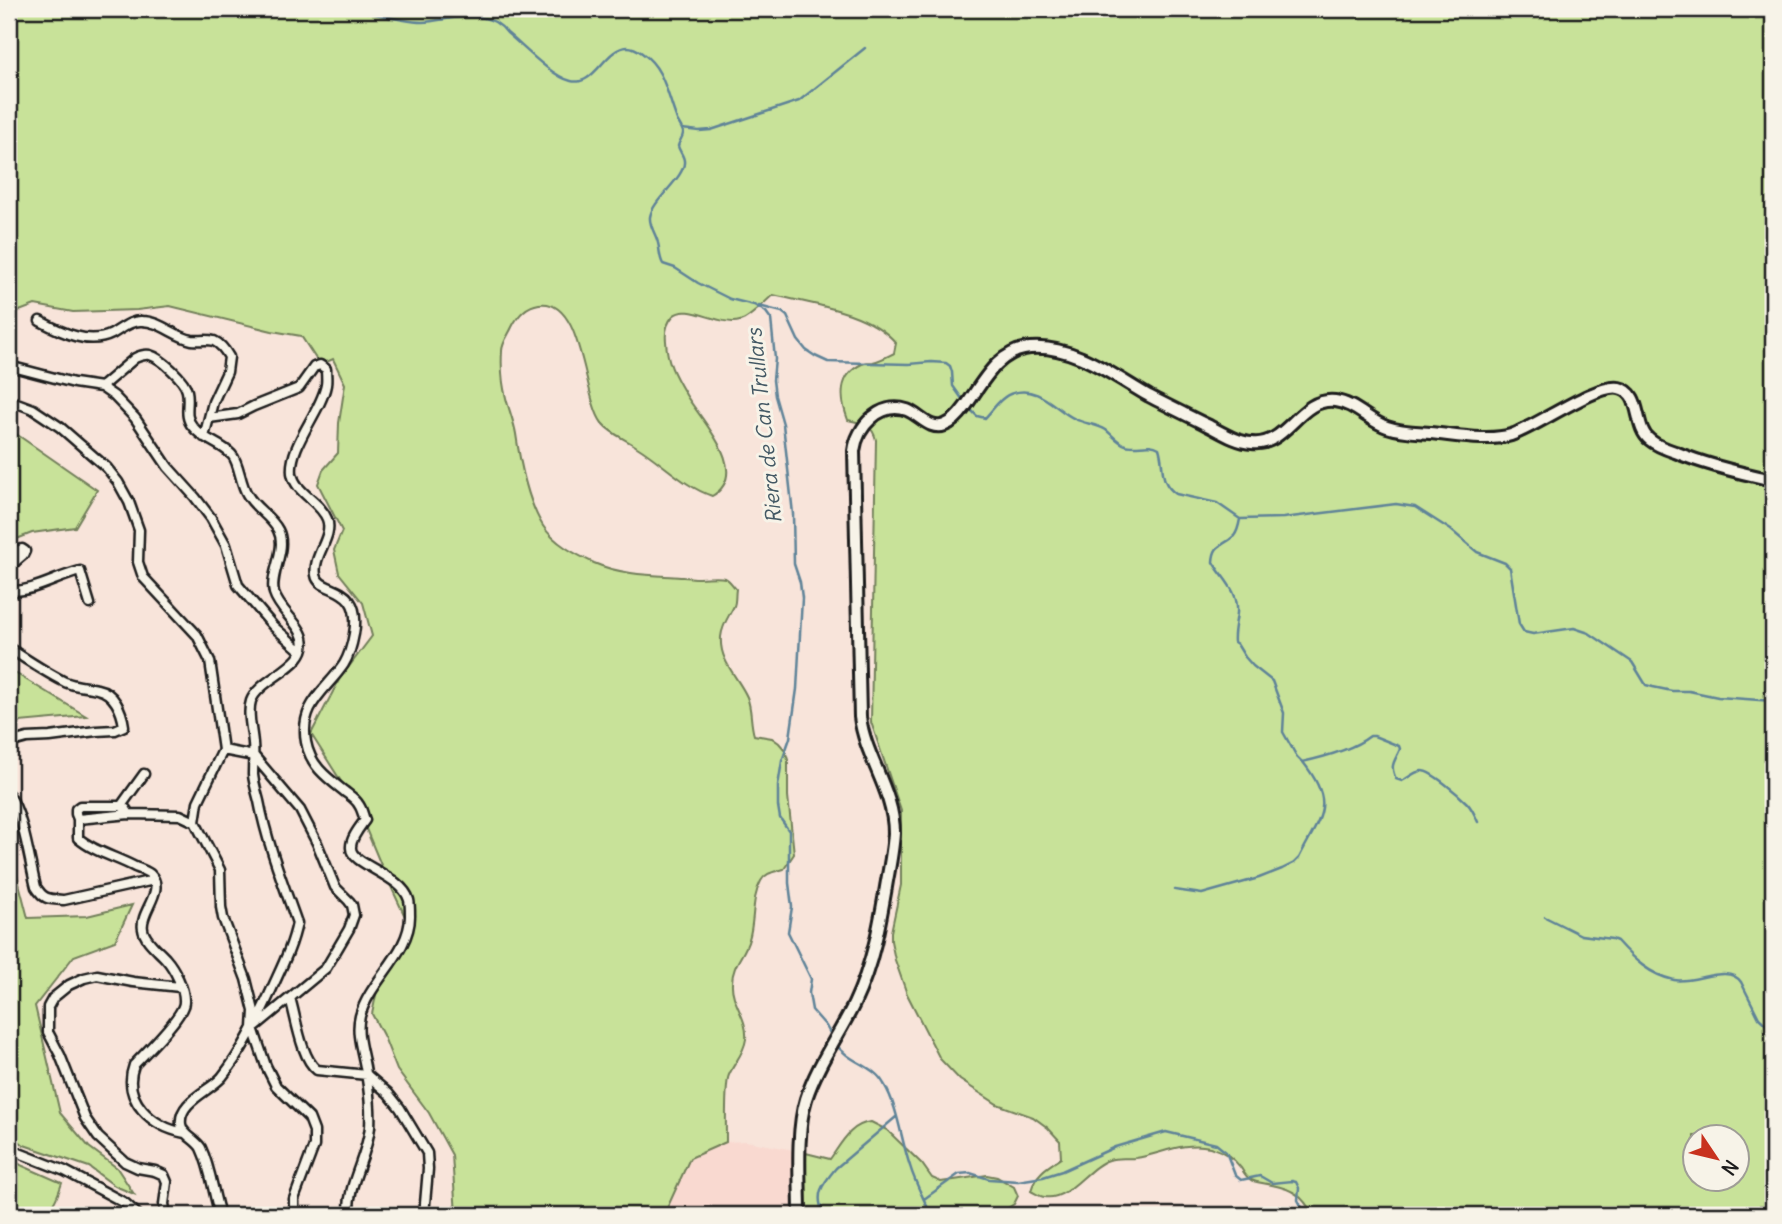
<svg xmlns="http://www.w3.org/2000/svg" width="1782" height="1224" viewBox="0 0 1782 1224" font-family="Delius,sans-serif">
  <style>
    .built { fill: #f9d9d0 }
    .green { fill: #c8e299; stroke: #727f5a; stroke-width: 2; fill-rule: evenodd }
    .lines { fill: none; stroke-linecap: round; stroke-linejoin: round }
    .stream { stroke: #5f8398; stroke-width: 2.5 }
    .minor-casing { stroke: #1c1c1c; stroke-width: 13 }
    .tertiary-casing { stroke: #1c1c1c; stroke-width: 16 }
    .minor { stroke: #f7f3e8; stroke-width: 8 }
    .tertiary { stroke: #f7f3e8; stroke-width: 10 }
    .labels { text-anchor: middle; dominant-baseline: central; stroke-width: 6; stroke-linejoin: round; paint-order: stroke }
    .water-label { font-size: 21px; font-style: italic; fill: #435864; stroke: #f7f3e8 }
  </style>
  <rect width="100%" height="100%" fill="#f8e4da"/>
  <filter id="ink" filterUnits="userSpaceOnUse"><feTurbulence type="fractalNoise" baseFrequency=".0143" numOctaves="2"/><feDisplacementMap in="SourceGraphic" scale="14" xChannelSelector="R" yChannelSelector="G"/><feConvolveMatrix kernelMatrix="1 2 1 2 8 2 1 2 1" color-interpolation-filters="sRGB"/></filter>
  <g filter="url(#ink)">
    <path class="built" d="M746,1141L794,1150V1215H664L690,1158L726,1142Z"/>
    <path class="green" d="M9,9H1773V1215H1313C1303,1196 1293,1189 1272,1185C1265,1183 1257,1183 1251,1180C1246,1177 1244,1173 1241,1168C1233,1157 1223,1151 1210,1147C1184,1141 1161,1154 1136,1158C1127,1159 1117,1157 1109,1160C1088,1166 1069,1201 1045,1197C1040,1197 1035,1193 1031,1191C1035,1174 1047,1167 1061,1158L1060,1141L1048,1128L1033,1117L997,1104L960,1080L940,1059L907,994L895,960L891,941V932L901,885V811L871,722L876,440C872,424 863,423 848,420C840,399 838,375 862,364C870,361 864,363 873,362C881,360 888,356 894,353L896,343C869,311 812,304 773,295C764,302 751,318 740,321C719,327 688,302 673,316C666,324 665,332 666,341C667,363 675,376 686,395C700,419 753,472 712,496C683,486 663,463 637,447C625,439 611,434 602,423C583,399 584,297 539,304C526,306 518,315 512,327C509,334 502,343 502,351C501,367 502,383 506,398C509,410 514,422 516,434C520,462 528,502 543,526C554,543 575,554 594,563C621,575 653,575 683,577C688,577 693,578 699,578C707,578 717,576 725,578C730,580 732,585 736,589C735,595 736,601 734,606C729,616 722,625 721,637C719,661 738,677 747,697C752,709 750,722 754,735L772,738L779,743L785,750L788,760V796L794,854L784,869C775,872 766,872 761,881C751,899 755,920 749,939C745,955 732,964 732,983C731,1003 748,1018 746,1039C744,1055 731,1066 728,1078C725,1095 726,1123 726,1142L690,1158L664,1215H456L452,1155L429,1113L397,1070L384,1037L372,1014L380,976L408,923L381,865L356,805L311,734L339,680L372,636L363,603L339,573L334,550L342,531L318,484L323,470L338,453L339,423L345,384L333,359L320,365L301,336L272,331L170,306L137,310L73,312L35,305L9,315ZM1694,1136H1736V1178H1694Z
      M9,429L97,490L75,527L32,533L9,542Z
      M9,668L15,673L86,716L9,723Z
      M9,845L28,918L87,916L132,905L115,941L74,956L35,1006L60,1113L89,1147L117,1168L134,1194L115,1186L89,1167L24,1145L9,1133Z
      M871,1122L887,1130L922,1164L932,1178L941,1182L987,1175L997,1177L1014,1187L1018,1196L1014,1204L997,1215H819L814,1211L810,1212L809,1215H794V1150L830,1159C841,1144 850,1124 871,1122Z
      M9,1158L23,1166L62,1183C58,1195 54,1206 44,1215H9Z"/>
    <g class="lines">
      <path class="stream" d="M354,9C373,13 404,22 422,22C446,21 472,10 495,22C500,25 504,29 507,33C523,46 551,76 571,81C595,87 605,47 628,47C633,47 638,50 642,53C664,68 667,94 676,117C677,122 682,127 683,132C684,136 679,141 678,146C679,151 684,156 684,161C686,177 652,200 650,217C649,226 656,234 658,243C660,250 659,257 663,264L675,268L698,283L730,299L754,305L766,312L771,319L775,359L773,380L775,396L783,424L793,514L794,564L800,582L802,598L797,689L790,738L782,761L778,786V806L780,818L789,831V883L792,907L788,932L811,979L809,993L812,1010L826,1026L832,1037
        M682,129L699,131L711,130L799,101L865,48
        M759,306L782,312L787,316L798,340L806,350L815,356L828,362L909,364L931,362L946,363L950,366L952,372L953,386L965,403
        M969,408L977,416L985,418C993,410 1001,396 1013,393C1040,385 1055,410 1075,419C1085,424 1097,424 1106,430C1112,435 1116,440 1123,444C1135,450 1148,441 1159,448C1165,467 1158,481 1176,494L1217,503L1240,519C1239,525 1238,531 1234,536C1223,547 1214,543 1213,562C1223,579 1239,591 1237,613C1236,623 1233,632 1234,642L1237,644L1245,657L1253,666L1272,681L1284,713L1283,732L1297,757L1302,762C1325,757 1352,750 1370,736H1374L1399,746L1400,749C1395,762 1389,764 1396,779L1402,781C1408,778 1415,771 1422,771C1432,771 1459,795 1467,803C1472,808 1475,815 1478,822
        M1240,519L1283,518L1396,504L1415,507L1451,530L1477,552L1505,563L1510,568L1519,624L1524,632L1533,634L1574,628L1589,633L1632,662L1646,685L1653,687L1672,691H1689L1718,697L1773,701
        M1175,890L1202,894L1259,878L1282,869L1294,863L1299,858C1320,816 1337,805 1303,762
        M1545,917L1581,935L1612,939L1617,941C1633,959 1650,975 1674,980C1695,984 1728,963 1741,982L1759,1018L1773,1031
        M835,1043C849,1063 874,1065 884,1084C898,1107 901,1140 910,1166C915,1183 924,1199 931,1215
        M924,1199L959,1174L970,1173L989,1179L1018,1181L1043,1177L1062,1171L1115,1147L1166,1132L1216,1144L1226,1152L1235,1175L1241,1180L1260,1176L1272,1183L1292,1181L1296,1182L1299,1188L1298,1200L1306,1215
        M824,1215C814,1194 822,1185 836,1168L896,1117"/>
      <defs>
        <path id="minor" d="M40,321C61,332 89,346 112,334C121,329 131,320 142,321C160,321 175,337 192,340C199,341 207,339 214,341C221,344 225,350 229,357L227,372L213,402L204,437
          M9,366L74,383L101,387L114,396L135,418L168,467L195,497L211,518L226,545L238,585L273,626L301,651
          M101,387L135,358C139,356 144,354 150,355C161,358 185,380 187,391C190,404 183,416 193,427C203,440 221,443 232,455C239,462 240,483 247,494C254,508 271,516 278,530C288,549 269,574 274,593C279,610 300,624 303,638C310,666 259,678 251,701C247,713 252,730 253,743C254,754 253,764 253,775C254,784 257,793 259,801C267,843 283,883 297,923C292,948 280,970 270,993C256,1023 242,1052 222,1077C210,1091 178,1102 181,1124C182,1135 196,1139 201,1148C211,1169 213,1193 220,1215
          M9,400L33,409L60,427L107,468L118,482L129,502L139,530L138,562L143,577L197,635L210,661L223,750L198,802L195,822L220,870L221,907L223,918L246,979L254,1011L253,1028L266,1066L276,1086L309,1118L314,1131V1146L294,1199V1215
          M209,418L238,414L254,406L299,388L314,367L320,365L326,369C326,374 327,380 326,385C321,412 289,445 292,473C295,493 320,501 327,519C334,537 312,556 316,575C319,595 363,581 354,634C352,645 350,654 344,664C327,690 299,704 306,742C310,765 326,777 344,791C349,795 356,799 359,805C362,809 363,815 365,820C360,827 350,839 351,848C351,865 402,875 409,900C410,904 410,911 410,916C410,953 370,980 360,1016C355,1035 364,1055 366,1074C369,1089 371,1112 370,1127C367,1158 347,1184 349,1215
          M9,554L22,549L25,551L23,555L9,567
          M9,591C34,592 56,577 80,571L90,604
          M9,648C27,660 45,672 65,682C76,687 86,686 97,689C114,692 122,711 124,726L115,730L96,731L50,737L27,738L9,743
          M223,750L254,756
          M254,756L300,810L317,843L335,887L349,901L352,905L354,915L349,929L326,968L256,1026
          M9,795C24,817 29,860 36,887C44,900 49,899 64,900L154,880
          M121,806L144,774
          M78,819L76,814V809L80,806H121L126,809L129,814
          M290,998C296,1017 301,1058 317,1070L367,1075
          M367,1075L388,1093L400,1108L427,1153L428,1169L424,1215
          M185,1133C152,1127 121,1100 134,1065C145,1053 184,1016 184,1002C185,989 174,968 166,959C159,951 144,940 143,929C139,912 167,890 150,874C146,871 140,869 135,867C117,857 94,852 78,838V819L129,814L180,815L195,822
          M9,1149L65,1171L125,1203L138,1215
          M166,1215L164,1204L167,1182L164,1175L155,1171L138,1168L125,1162L98,1137L85,1118L60,1055L48,1032V1007L53,998L69,985L84,978L97,975L133,982L180,987"/>
        <path id="tertiary" d="M800,1215C800,1181 796,1131 806,1099C817,1065 839,1035 854,1004C873,964 880,923 887,881C890,865 893,849 894,833C894,791 865,757 860,717L854,451C857,427 880,401 907,410C920,415 930,431 945,425C953,422 960,414 965,407C983,382 997,351 1030,348C1073,344 1114,376 1149,396C1168,406 1187,415 1207,425C1221,432 1236,442 1252,443C1287,447 1299,397 1335,401C1354,403 1369,421 1387,427C1401,432 1416,432 1430,433C1454,435 1488,442 1511,435C1536,427 1597,383 1619,388C1643,393 1633,427 1650,440C1657,446 1666,449 1675,452C1706,465 1740,473 1773,480"/>
      </defs>
      <use href="#minor" class="minor-casing"/>
      <use href="#tertiary" class="tertiary-casing"/>
      <use href="#minor" class="minor"/>
      <use href="#tertiary" class="tertiary"/>
    </g>
  </g>
  <g class="labels">
    <g class="water-label">
      <text transform="translate(764 426) rotate(-96)">Riera de Can Trullars</text>
    </g>
  </g>
  <rect width="1782" height="1224" fill="none" stroke="#f7f3e8" stroke-width="35"/>
  <rect x="18" y="18" width="1747" height="1189" fill="none" stroke="#1c1c1c" stroke-width="2.5" filter="url(#ink)"/>
  <g transform="translate(1716 1158) rotate(125)"><circle r="33" fill="#f7f3e8" stroke="#9f9d96" stroke-width="2"/>
  <path d="M0-5L12 26L0 18L-12 26Z" fill="#c8321e"/>
  <text y="-10" font-size="19" font-weight="bold" text-anchor="middle" fill="#1c1c1c">N</text>
  </g>
</svg>
